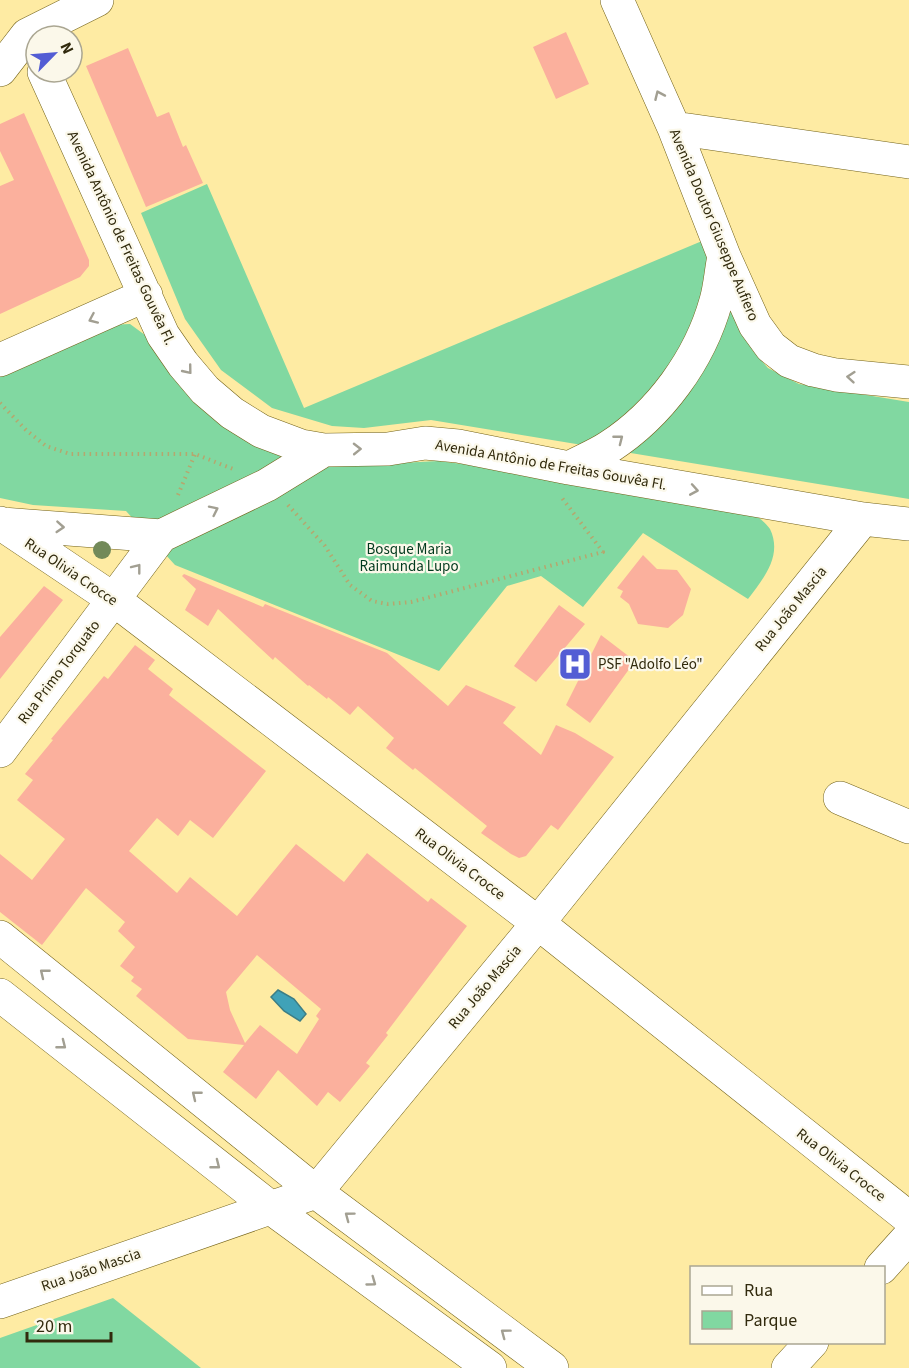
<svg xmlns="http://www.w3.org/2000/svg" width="909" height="1368" viewBox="0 0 909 1368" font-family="'Source Sans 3',sans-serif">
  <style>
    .green { fill: #81d8a1 }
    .water { fill: #40a2b8; stroke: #3c7e85; stroke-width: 1.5 }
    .building { fill: #fbb09d; fill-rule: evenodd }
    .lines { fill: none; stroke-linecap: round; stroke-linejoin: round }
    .minor-casing { stroke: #736218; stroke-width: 34 }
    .path { stroke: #b5a76e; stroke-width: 4; stroke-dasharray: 1.5 4.5; stroke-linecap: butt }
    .minor { stroke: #fff; stroke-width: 33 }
    .tree { fill: #728959 }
    .oneway { stroke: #a29f92 }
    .labels { text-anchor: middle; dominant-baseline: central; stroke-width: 4.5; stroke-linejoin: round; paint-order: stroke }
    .street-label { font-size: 15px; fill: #312a0d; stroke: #fbf8ea }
    .park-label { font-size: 15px; fill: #00391d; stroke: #fbf8ea }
    .poi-label { font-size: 15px; fill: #312a0d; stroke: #fbf8ea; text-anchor: start }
  </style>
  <rect width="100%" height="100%" fill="#feeba3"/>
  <path class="green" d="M207,184L304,408L702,241L753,351L768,368L799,384L909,402V499L431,420L364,428L332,426L272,408L221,370L185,319L141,213Z
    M130,324L325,467L438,461L495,468L756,515C760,519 767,524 770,529C783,556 763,579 748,599L643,533L583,607L541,576L507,586L439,671L175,565L126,511L33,505L0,498V375L110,325Z
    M113,1298L201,1368H0V1338Z"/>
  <path class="water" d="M278,990L294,999L306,1014L300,1021L284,1011L271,997Z"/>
  <path class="building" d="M566,32L589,84L556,99L533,47Z
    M128,48L157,117L169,112L183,147L186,145L203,183L146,207L86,66Z
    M24,113L89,260V266L80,277L0,314V186L14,180L0,151V124Z
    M643,555L657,569L677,570L691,589L683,615L668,628L638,624L629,604L620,597L623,591L617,588Z
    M184,574L263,607L265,604L387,653L448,706L466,685L516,707L503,723L541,755L556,725L575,733L614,757L558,830L551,825L526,856L519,858L511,854L481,833L487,826L415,768L413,770L386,748L394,738L358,706L350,715L328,697L327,699L309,685L308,686L275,657L273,660L218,609L208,626L185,610L196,589L182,576Z
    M44,586L63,600L0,679V637Z
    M559,605L585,624L536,682L514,666Z
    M601,635L635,661L590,723L566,705Z
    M135,645L155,660L148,669L173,689L169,695L266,771L213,838L190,820L178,836L157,818L129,851L177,893L190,877L237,916L296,844L344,882L367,853L428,902L431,898L467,926L386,1033L388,1035L366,1063L370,1066L340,1102L328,1092L317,1106L278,1070L256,1099L223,1072L244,1045L188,1039L136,996L142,989L131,981L134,977L120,966L135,947L118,931L125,922L86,888L42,945L0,912V854L32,880L65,839L17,800L33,780L25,774L53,740L51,739L104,676L108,679ZM257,955L321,1009L316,1016L319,1019L297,1054L260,1025L245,1043L230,1010L226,992Z"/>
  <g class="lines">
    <defs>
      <path id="minor" d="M617,0L674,128L724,256L755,325L771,347L789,361L813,370L836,375L909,382
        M0,70L27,35L97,0
        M44,72L163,335L183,364L205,390L232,413L261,431L301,446L324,450L388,449L425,443L458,446L569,468L863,519L909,524
        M674,128L909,162
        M0,360L146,295
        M569,468C582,461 597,455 609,447C660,414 700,359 716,301C720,287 721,271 724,256
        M0,523L113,599L538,923L909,1218
        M2,524L161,536L267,485L324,450
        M0,751L161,536
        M840,798L909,827
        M0,937L316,1192L552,1368
        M0,995L271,1208L490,1368
        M881,1268L909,1237
        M0,1302L316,1192L538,923L863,519
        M788,1368L812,1342"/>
    </defs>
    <use href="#minor" class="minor-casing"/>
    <path class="path" d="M0,403L26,430L46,446L70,454H195L233,469
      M178,495L195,454
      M288,505L325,546L350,585L372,601L388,604L411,602L603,552L562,498"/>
    <use href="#minor" class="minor"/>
  </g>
  <circle class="tree" cx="102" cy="550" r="9"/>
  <defs><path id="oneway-chevron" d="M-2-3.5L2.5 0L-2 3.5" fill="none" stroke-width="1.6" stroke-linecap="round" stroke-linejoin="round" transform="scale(1.5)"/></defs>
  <g class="oneway">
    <use href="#oneway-chevron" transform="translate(659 95) rotate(-114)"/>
    <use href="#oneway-chevron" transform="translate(93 319) rotate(156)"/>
    <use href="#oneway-chevron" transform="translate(188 370) rotate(51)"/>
    <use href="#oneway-chevron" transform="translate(851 377) rotate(-175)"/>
    <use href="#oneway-chevron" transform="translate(619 439) rotate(-38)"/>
    <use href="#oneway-chevron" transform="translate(357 449) rotate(-1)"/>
    <use href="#oneway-chevron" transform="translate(694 490) rotate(10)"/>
    <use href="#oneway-chevron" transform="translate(214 510) rotate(-26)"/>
    <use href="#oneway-chevron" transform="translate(60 527) rotate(4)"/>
    <use href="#oneway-chevron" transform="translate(137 568) rotate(-52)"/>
    <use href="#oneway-chevron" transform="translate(44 973) rotate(-141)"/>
    <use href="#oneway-chevron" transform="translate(62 1045) rotate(38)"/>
    <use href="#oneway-chevron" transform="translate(196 1095) rotate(-141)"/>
    <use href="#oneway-chevron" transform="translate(216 1165) rotate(38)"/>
    <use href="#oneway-chevron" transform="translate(349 1216) rotate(-143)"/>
    <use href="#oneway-chevron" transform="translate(372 1282) rotate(36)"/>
    <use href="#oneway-chevron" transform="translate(505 1333) rotate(-143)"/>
  </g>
  <defs>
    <symbol id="hospital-square" viewBox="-11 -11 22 22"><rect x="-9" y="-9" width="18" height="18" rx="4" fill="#535dd4" stroke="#fbf8ea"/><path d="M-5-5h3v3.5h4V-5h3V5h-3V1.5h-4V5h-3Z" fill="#fff"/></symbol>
  </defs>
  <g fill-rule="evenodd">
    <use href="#hospital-square" x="556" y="645" width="38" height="38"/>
  </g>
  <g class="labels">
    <g class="street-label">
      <text transform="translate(714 225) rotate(67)">Avenida Doutor Giuseppe Aufiero</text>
      <text transform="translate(121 238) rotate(65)">Avenida Antônio de Freitas Gouvêa Fl.</text>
      <text transform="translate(551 465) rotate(10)">Avenida Antônio de Freitas Gouvêa Fl.</text>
      <text transform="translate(71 572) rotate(34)">Rua Olivia Crocce</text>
      <text transform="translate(791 609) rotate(-51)">Rua João Mascia</text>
      <text transform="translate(59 672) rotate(-53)">Rua Primo Torquato</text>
      <text transform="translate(460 864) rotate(37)">Rua Olivia Crocce</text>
      <text transform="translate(485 987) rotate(-50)">Rua João Mascia</text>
      <text transform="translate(841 1165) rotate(38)">Rua Olivia Crocce</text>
      <text transform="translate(91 1270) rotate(-19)">Rua João Mascia</text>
    </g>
    <g class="park-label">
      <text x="409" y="549">Bosque Maria<tspan x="409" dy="17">Raimunda Lupo</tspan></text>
    </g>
    <g class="poi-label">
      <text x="598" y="664">PSF "Adolfo Léo"</text>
    </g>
  </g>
  <rect x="690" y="1266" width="195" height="78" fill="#fbf8ea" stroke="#aaa692" stroke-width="1.5"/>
  <rect x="702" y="1286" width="30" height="9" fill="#ffffff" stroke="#aaa692" stroke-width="1.5"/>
  <text x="744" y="1296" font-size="18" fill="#312a0d">Rua</text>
  <rect x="702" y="1311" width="30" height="18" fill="#81d8a1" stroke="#aaa692" stroke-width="1.5"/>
  <text x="744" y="1326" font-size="18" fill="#312a0d">Parque</text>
  <g transform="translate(54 54) rotate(65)"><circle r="28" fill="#fbf8ea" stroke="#aaa692" stroke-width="1.5"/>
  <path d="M0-4.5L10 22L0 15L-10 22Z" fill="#535dd4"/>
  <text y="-9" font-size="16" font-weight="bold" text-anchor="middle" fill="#312a0d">N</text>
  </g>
  <path d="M27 1332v9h84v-9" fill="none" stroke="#312a0d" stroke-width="3"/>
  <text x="36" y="1332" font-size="18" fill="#312a0d" stroke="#fbf8ea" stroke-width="4.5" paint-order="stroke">20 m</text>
</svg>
